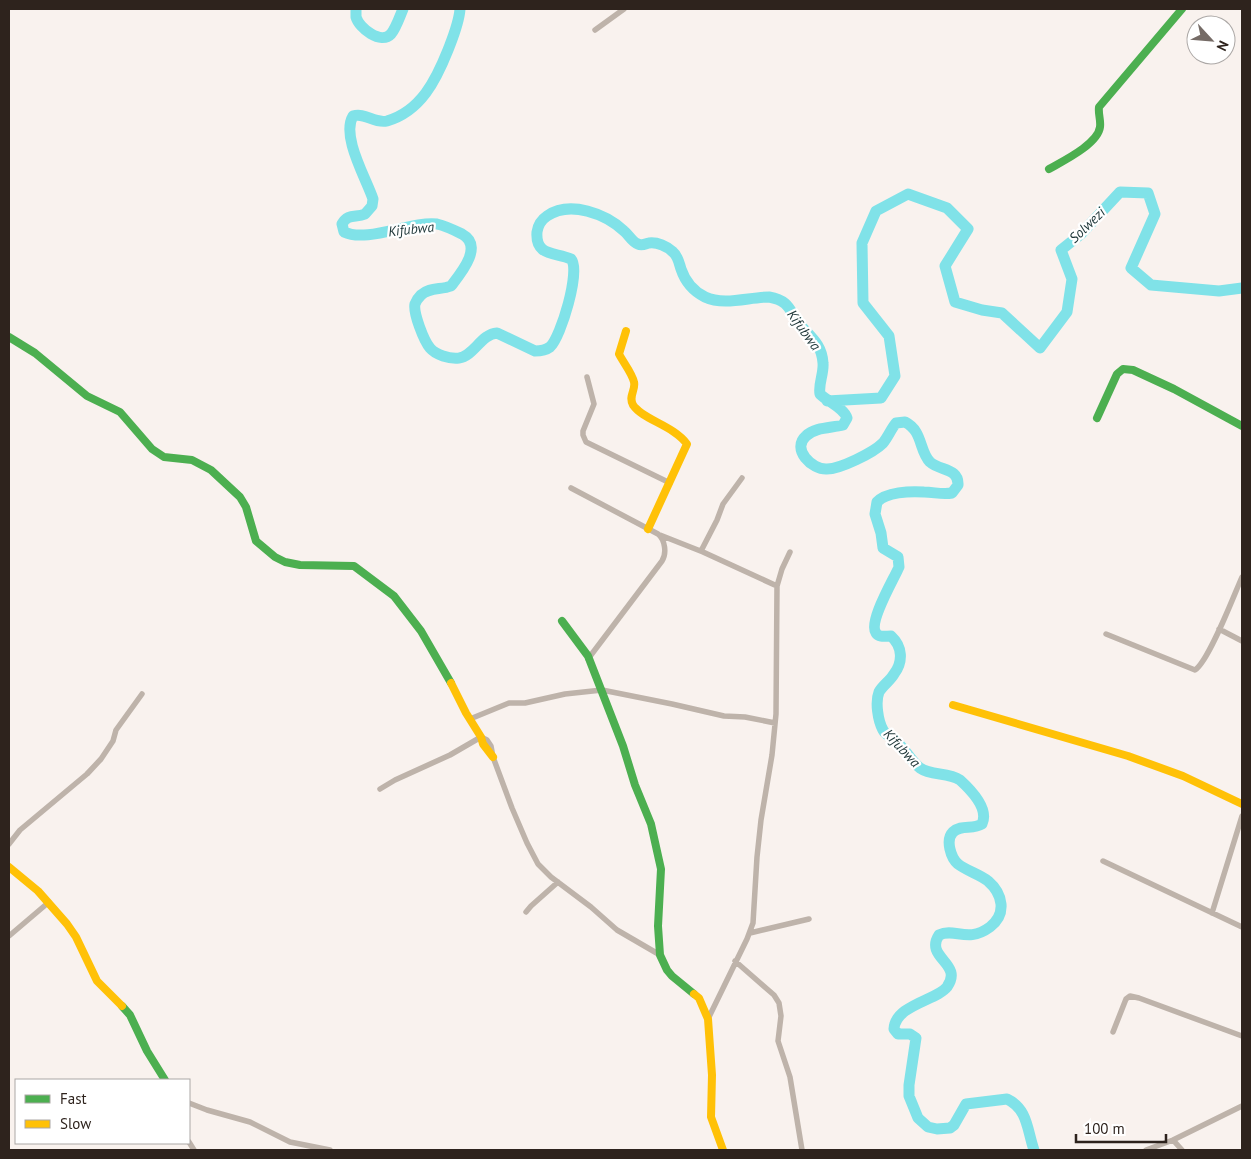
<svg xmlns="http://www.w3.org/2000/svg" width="1251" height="1159" viewBox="0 0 1251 1159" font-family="'PT Sans',sans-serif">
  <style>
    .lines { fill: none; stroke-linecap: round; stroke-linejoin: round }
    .river { stroke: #80e2e8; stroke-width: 11 }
    .street { stroke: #beb3aa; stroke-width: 5.5 }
    .fast { stroke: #4caf50; stroke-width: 8 }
    .slow { stroke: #ffc107; stroke-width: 8 }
    .labels { text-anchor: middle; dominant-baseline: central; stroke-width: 4.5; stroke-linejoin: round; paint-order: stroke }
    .water-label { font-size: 14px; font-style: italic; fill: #1d3537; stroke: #fff }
  </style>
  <rect width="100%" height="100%" fill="#f9f2ee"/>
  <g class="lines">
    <path class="river" d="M356,9C356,9 356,16 356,17C359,28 381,45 391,34C396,28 400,16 403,9
      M460,9C459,23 453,37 448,50C436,80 421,111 387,121C374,124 365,112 353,116C341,136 366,178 373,199L372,206L365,214C356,218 348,213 342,224L344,232C367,243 411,221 437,224C446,226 454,230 462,234C484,246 461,273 451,286C441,290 429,287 421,295C419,297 416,301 415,304C413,313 424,341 430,348C436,355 449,359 459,358C474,356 481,334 497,333L535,351C541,351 546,350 550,347C561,337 581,270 571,259C556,252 535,257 537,232C538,225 541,220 547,216C570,200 606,214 624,231C629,235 632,242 638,244C642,246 645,244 649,243C657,242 667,246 673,252C678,256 679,263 681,269C685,281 693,291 705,297C724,306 749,297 769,297C792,301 789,313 802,327C813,339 822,346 823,363C824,374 818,384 820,394C828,402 844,408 847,418L843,425C832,428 815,427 806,436C791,449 812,470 827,469C840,469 873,453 883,443C888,437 891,429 896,423L905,422C923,431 919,451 930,462C940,471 959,468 958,485L952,493C942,495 934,492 924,492C910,491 886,492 877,502L875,514L881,533L883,548L898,557L899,567C894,579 868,622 876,633C879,638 886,636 891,636C903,647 903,662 894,674C890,681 883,685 879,692C875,702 878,721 883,730C886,736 893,737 897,742C906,750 911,761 920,768C931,776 948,772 960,780C971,790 989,809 982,824C973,830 961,824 953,832C945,840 951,858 958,864C967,871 979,874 988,881C1003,894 1007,914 990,927C967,944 955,927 939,935C924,958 964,963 947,987C937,1000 895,1005 894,1029L898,1034H910L916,1038L909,1085V1096L918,1118L928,1127L937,1129L950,1128L954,1125L966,1104L1007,1099C1028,1109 1027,1130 1034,1150
      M827,401L881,398L895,376L889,336L863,303L862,243L876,211L908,194L947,208L968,229L945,266L955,302L982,310L1002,313L1040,348L1067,312L1072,279L1061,250L1081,234L1120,192L1148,193L1155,214L1131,268L1151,285L1219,291L1242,288"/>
    <path class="street" d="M595,30L624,9
      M587,377L594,404L583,431V435L586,442L670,483
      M571,488L658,534C665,540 667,553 662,561L588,659
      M660,535L703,552L777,586
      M701,551L717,520L723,504L742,478
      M1219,629L1242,641
      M1106,634L1195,670C1209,661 1234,595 1242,577
      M470,719L509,703H525L565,694L602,690L672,704L724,716L745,717L775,723
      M380,789L395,780L450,755L481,737L487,740L491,746L493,757L512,808L527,843L538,864L551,877L591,907L617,930L660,955
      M9,844L20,830L87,774L101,759L113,741L116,730L142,694
      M1103,861L1242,927
      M526,912L531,906L558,882
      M1212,913L1242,816
      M750,933L809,919
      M9,936L49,902
      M735,961L774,995L779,1003L781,1016L778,1041L790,1077L802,1150
      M708,1019L747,939L753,923L757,857L761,820L772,755L776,714L777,586L782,569L790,552
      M1113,1032L1126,999L1130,996L1139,998L1242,1036
      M189,1103L207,1110L250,1122L290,1142L330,1150
      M1173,1140L1182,1150
      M189,1142L194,1150
      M1146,1150L1173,1140L1242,1106"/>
    <path class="fast" d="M1049,169C1063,161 1098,144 1100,127C1101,120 1098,114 1099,107L1182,9
      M9,337L35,353L87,396L120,412L152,449L164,457L192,460L211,470L240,497L246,507L256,541L275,557L285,562L300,565L354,566L394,596L421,631L451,683
      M1097,418L1117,374L1123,369L1133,370L1174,389L1242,426
      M562,621L588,656L623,746L635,785L651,824L661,869L658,926L660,955L667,970L672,976L694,994
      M122,1006L130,1015L147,1051L165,1080"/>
    <path class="slow" d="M626,331L619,354C623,362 632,373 634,382C636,390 628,396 633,405C643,420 673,425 687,444L648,529
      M451,683L466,713L481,737L483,744L493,757
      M953,705L1128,756L1183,776L1242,804
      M9,867L38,891L67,924L76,937L97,981L122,1006
      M694,994L699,998L708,1019L712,1075L711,1117L723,1150"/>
  </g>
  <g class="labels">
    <g class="water-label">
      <text transform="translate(1087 225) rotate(-44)">Solwezi</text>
      <text transform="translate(411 229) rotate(-6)">Kifubwa</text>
      <text transform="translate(804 330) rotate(54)">Kifubwa</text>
      <text transform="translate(902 748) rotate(47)">Kifubwa</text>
    </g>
  </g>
  <rect width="1251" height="1159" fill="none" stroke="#2e231d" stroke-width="20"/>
  <rect x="15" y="1079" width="175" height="65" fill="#ffffff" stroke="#aba7a5"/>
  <rect x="25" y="1095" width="25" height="8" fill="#4caf50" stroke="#aba7a5"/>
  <text x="60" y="1104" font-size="15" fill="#2e231d">Fast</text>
  <rect x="25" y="1120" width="25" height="8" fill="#ffc107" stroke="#aba7a5"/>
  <text x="60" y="1129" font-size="15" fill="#2e231d">Slow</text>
  <g transform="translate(1211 40) rotate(116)"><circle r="24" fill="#ffffff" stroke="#aba7a5"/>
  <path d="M0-4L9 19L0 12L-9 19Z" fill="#756b66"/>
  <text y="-8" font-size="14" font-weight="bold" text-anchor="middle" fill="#2e231d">N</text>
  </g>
  <path d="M1076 1134v8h90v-8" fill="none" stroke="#2e231d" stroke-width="2.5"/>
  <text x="1084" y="1134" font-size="15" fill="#2e231d" stroke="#ffffff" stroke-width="4" paint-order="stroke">100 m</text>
</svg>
